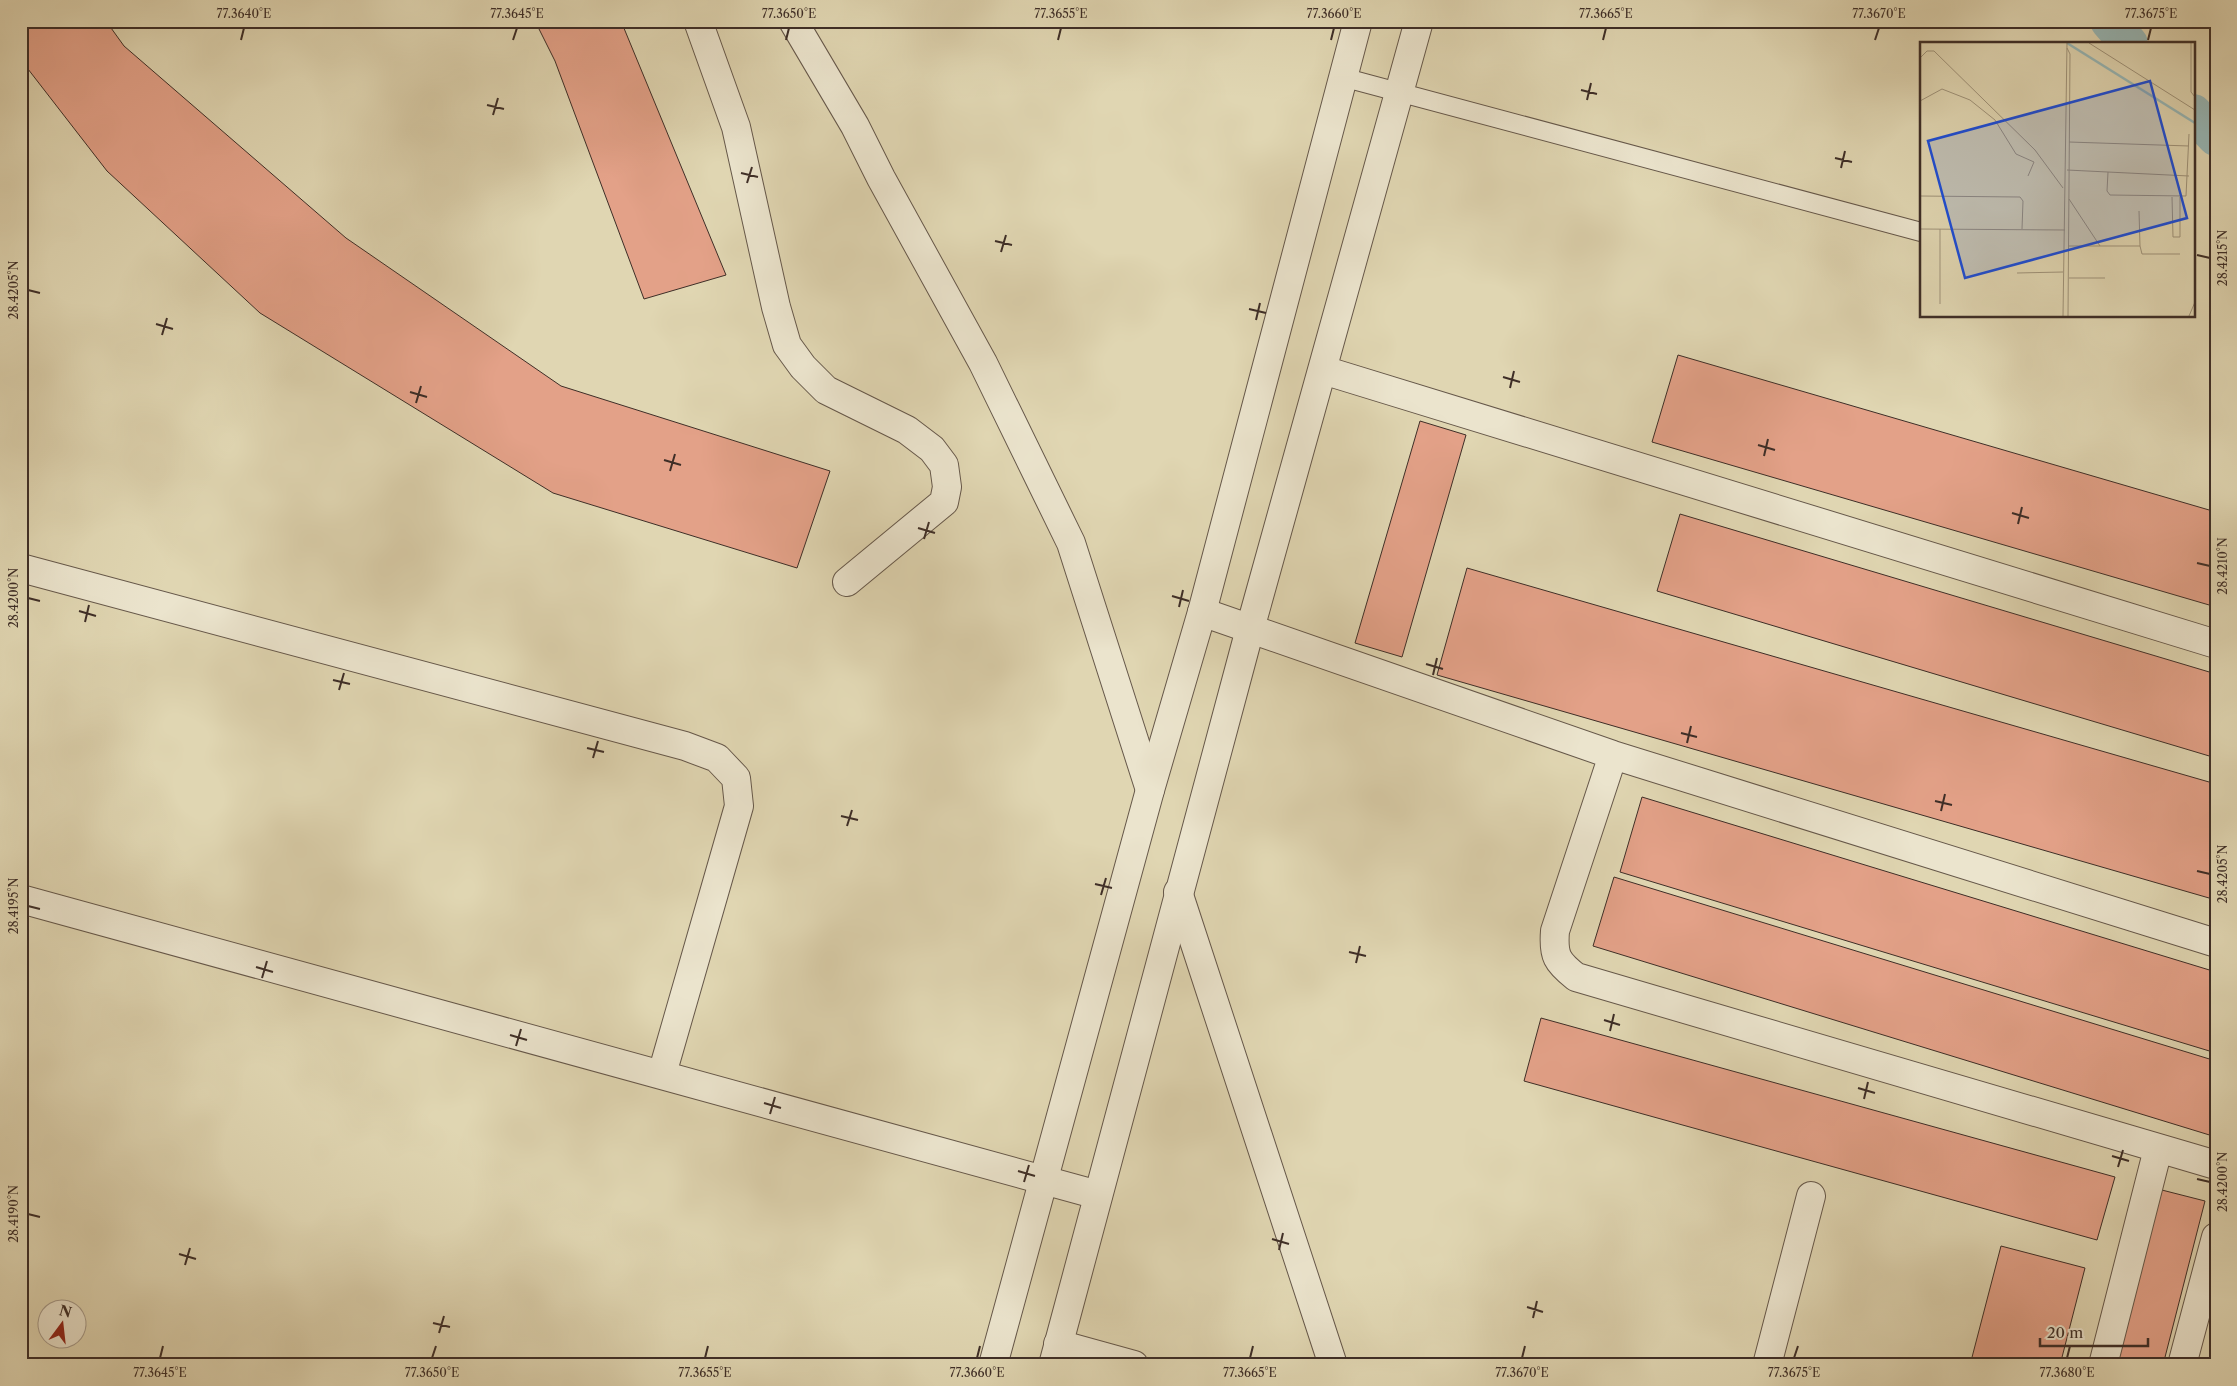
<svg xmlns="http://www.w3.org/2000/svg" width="2237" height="1386" viewBox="0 0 2237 1386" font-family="'Libre Caslon Text',serif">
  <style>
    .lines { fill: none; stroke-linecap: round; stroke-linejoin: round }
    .canal { stroke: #97b7b6; stroke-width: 38 }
    .building { fill: #e3a188; stroke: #3e2e27 }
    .service-casing { stroke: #66584a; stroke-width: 20 }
    .minor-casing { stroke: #66584a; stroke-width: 30 }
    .tertiary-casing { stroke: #66584a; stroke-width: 30 }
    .service { stroke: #ebe4cd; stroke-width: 18 }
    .minor { stroke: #ebe4cd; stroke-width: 28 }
    .tertiary { stroke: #ebe4cd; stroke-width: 28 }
    .ticks { fill: none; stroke: #3e2e27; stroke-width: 2 }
    .inset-river { fill: none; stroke: #97b7b6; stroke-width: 2.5 }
    .inset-road { fill: none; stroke: #9f937a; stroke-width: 1 }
    .view { fill: #1d4ed8; fill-opacity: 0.15; stroke: #1d4ed8; stroke-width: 2.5 }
    .inset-edge { fill: none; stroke: #3e2e27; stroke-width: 2.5 }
    .neatline { fill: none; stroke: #3e2e27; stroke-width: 2 }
    .ticks-label { font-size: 12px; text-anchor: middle; fill: #3e2e27 }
  </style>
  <rect width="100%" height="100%" fill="#e0d6b2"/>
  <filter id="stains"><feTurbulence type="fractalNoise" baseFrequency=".004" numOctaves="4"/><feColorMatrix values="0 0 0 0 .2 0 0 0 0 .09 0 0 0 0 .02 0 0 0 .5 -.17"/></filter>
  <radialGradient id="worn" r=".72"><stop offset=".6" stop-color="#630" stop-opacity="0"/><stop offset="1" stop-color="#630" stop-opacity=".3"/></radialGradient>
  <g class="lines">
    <path class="canal" d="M2109,21L2129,44
      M2193,113L2216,137"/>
  </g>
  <path class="building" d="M21,21H106L124,46L346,238L561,386L830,471L797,568L553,493L260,313L107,171L21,60Z
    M535,21H621L726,275L644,299L555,61Z
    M1678,355L2216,512V607L1652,442Z
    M1420,421L1466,435L1402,657L1355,643Z
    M1680,514L2216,674V758L1657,591Z
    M1467,568L2216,784V900L1437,675Z
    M1642,797L2216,972V1053L1620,872Z
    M1614,877L2216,1061V1137L1593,946Z
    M1541,1018L2115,1177L2097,1240L1524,1081Z
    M2154,1188L2205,1201L2163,1365H2109Z
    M2001,1246L2085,1268L2060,1365H1970Z"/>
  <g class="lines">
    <defs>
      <path id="service" d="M1342,77L1921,232"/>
      <path id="minor" d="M698,21L736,127L776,307L787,345L803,367L826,390L907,430L932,449L944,465L947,487L944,502L847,582
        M793,21L855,126L881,178L983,363L1071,543L1150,790
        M1323,370L2216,644
        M21,568L685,746L717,758L736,778L739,806L662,1074
        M1202,612L1613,755L2216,943
        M1613,755L1555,931C1553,956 1557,962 1576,977L2216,1165
        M1178,892L1333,1365
        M21,899L1098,1195
        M1058,1344L1134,1365
        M1767,1365L1811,1196
        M2103,1365L2158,1149
        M2182,1365L2216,1237"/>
      <path id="tertiary" d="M993,1365L1150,790L1202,612L1358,21
        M1053,1365L1250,629L1419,21"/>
    </defs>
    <use href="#service" class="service-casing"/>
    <use href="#minor" class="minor-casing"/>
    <use href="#tertiary" class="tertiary-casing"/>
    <use href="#service" class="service"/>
    <use href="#minor" class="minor"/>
    <use href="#tertiary" class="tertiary"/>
  </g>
  <path class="ticks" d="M241,40L244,28M513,40L517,28M786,40L789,28M1058,40L1061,28M1331,40L1334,28M1603,40L1606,28M1875,40L1879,28M2148,40L2151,28M1581,90L1597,94M1587,100L1591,83M487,105L504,109M493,115L498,98M1835,158L1852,162M1841,168L1845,151M741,173L758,177M747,183L752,167M995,241L1012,245M1001,252L1006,235M2197,255L2210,258M28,290L40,293M1249,309L1266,313M1256,320L1260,303M156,324L173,329M162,335L167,318M1503,377L1520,382M1510,388L1514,371M410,392L427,397M416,403L421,386M1758,445L1775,450M1764,456L1768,439M664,460L681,465M670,471L675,454M2012,513L2029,518M2018,524L2022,507M918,528L935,533M924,539L929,522M2197,563L2210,566M1172,596L1189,601M28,598L40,601M1179,607L1183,590M79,611L96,616M85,622L89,605M1426,664L1443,669M1433,675L1437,658M333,680L350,684M339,690L344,673M1681,733L1697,737M1687,743L1691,726M587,748L604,752M593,758L598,741M1935,801L1952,805M1941,811L1945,794M841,816L858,820M847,826L852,810M2197,871L2210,874M1095,884L1112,888M1101,895L1106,878M28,906L40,909M1349,952L1366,956M1356,963L1360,946M256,967L273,972M262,978L267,961M1604,1020L1620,1025M1610,1031L1614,1014M510,1035L527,1040M516,1046L521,1029M1858,1088L1875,1093M1864,1099L1868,1082M764,1103L781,1108M770,1114L775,1097M2112,1156L2129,1161M2118,1167L2123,1150M1018,1171L1035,1176M2197,1179L2210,1182M1024,1182L1029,1165M28,1214L40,1217M1272,1239L1289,1244M1279,1250L1283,1233M179,1254L196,1259M185,1265L190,1248M1527,1307L1543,1312M1533,1318L1537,1301M433,1323L450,1327M439,1333L444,1316M160,1358L163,1346M432,1358L436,1346M705,1358L708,1346M977,1358L980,1346M1250,1358L1253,1346M1522,1358L1525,1346M1794,1358L1798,1346M2067,1358L2070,1346"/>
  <g transform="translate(1920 42)">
    <rect width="275" height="275" fill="#e0d6b2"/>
    <path class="inset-river" d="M147,1L275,81"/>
    <path class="inset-road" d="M169,1L275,68M271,1V50L275,55M147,6L150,12L148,274M0,16L7,9H14L115,108L143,146M0,59L22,47L50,58L75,78L96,112L114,120L108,134M149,100L269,104M147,128L269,134M188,130L187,149L190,153L266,154L269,92M0,154L100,155L103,159L102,187M252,155L253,195H260V155M149,157L180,204M0,187L145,188M20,187V262M149,204H220L219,169M220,204L222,212H260M97,231L143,230M149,236H185M143,274L147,1M269,274L275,260"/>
    <path class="view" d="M230,39L267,176L45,236L8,99Z"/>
    <rect width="275" height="275" class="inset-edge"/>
  </g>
  <rect width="2237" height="1386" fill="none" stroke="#e0d6b2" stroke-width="55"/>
  <g transform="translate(62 1324) rotate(15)"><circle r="24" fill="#ebe4cd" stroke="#a69b8b"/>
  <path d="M0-4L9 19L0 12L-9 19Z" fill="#8f2418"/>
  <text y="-8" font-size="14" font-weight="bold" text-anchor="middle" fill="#3e2e27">N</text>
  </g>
  <path d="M2040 1338v8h108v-8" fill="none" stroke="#3e2e27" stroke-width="2.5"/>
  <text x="2047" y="1338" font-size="15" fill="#3e2e27" stroke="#ebe4cd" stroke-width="4" paint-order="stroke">20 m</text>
  <rect x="28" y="28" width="2182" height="1330" class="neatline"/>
  <g class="ticks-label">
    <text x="244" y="18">77.3640°E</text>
    <text x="517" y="18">77.3645°E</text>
    <text x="789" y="18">77.3650°E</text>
    <text x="1061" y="18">77.3655°E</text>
    <text x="1334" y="18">77.3660°E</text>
    <text x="1606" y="18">77.3665°E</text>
    <text x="1879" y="18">77.3670°E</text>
    <text x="2151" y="18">77.3675°E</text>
    <text transform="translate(2223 258) rotate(-90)" y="4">28.4215°N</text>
    <text transform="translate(14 290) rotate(-90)" y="4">28.4205°N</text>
    <text transform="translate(2223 566) rotate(-90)" y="4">28.4210°N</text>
    <text transform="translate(14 598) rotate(-90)" y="4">28.4200°N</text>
    <text transform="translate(2223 874) rotate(-90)" y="4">28.4205°N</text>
    <text transform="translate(14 906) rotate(-90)" y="4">28.4195°N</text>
    <text transform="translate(2223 1182) rotate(-90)" y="4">28.4200°N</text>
    <text transform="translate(14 1214) rotate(-90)" y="4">28.4190°N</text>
    <text x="160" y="1377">77.3645°E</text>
    <text x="432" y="1377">77.3650°E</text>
    <text x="705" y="1377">77.3655°E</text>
    <text x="977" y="1377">77.3660°E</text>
    <text x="1250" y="1377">77.3665°E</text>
    <text x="1522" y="1377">77.3670°E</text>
    <text x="1794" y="1377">77.3675°E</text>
    <text x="2067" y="1377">77.3680°E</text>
  </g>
  <rect width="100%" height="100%" filter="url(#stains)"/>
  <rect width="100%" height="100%" fill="url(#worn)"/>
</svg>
